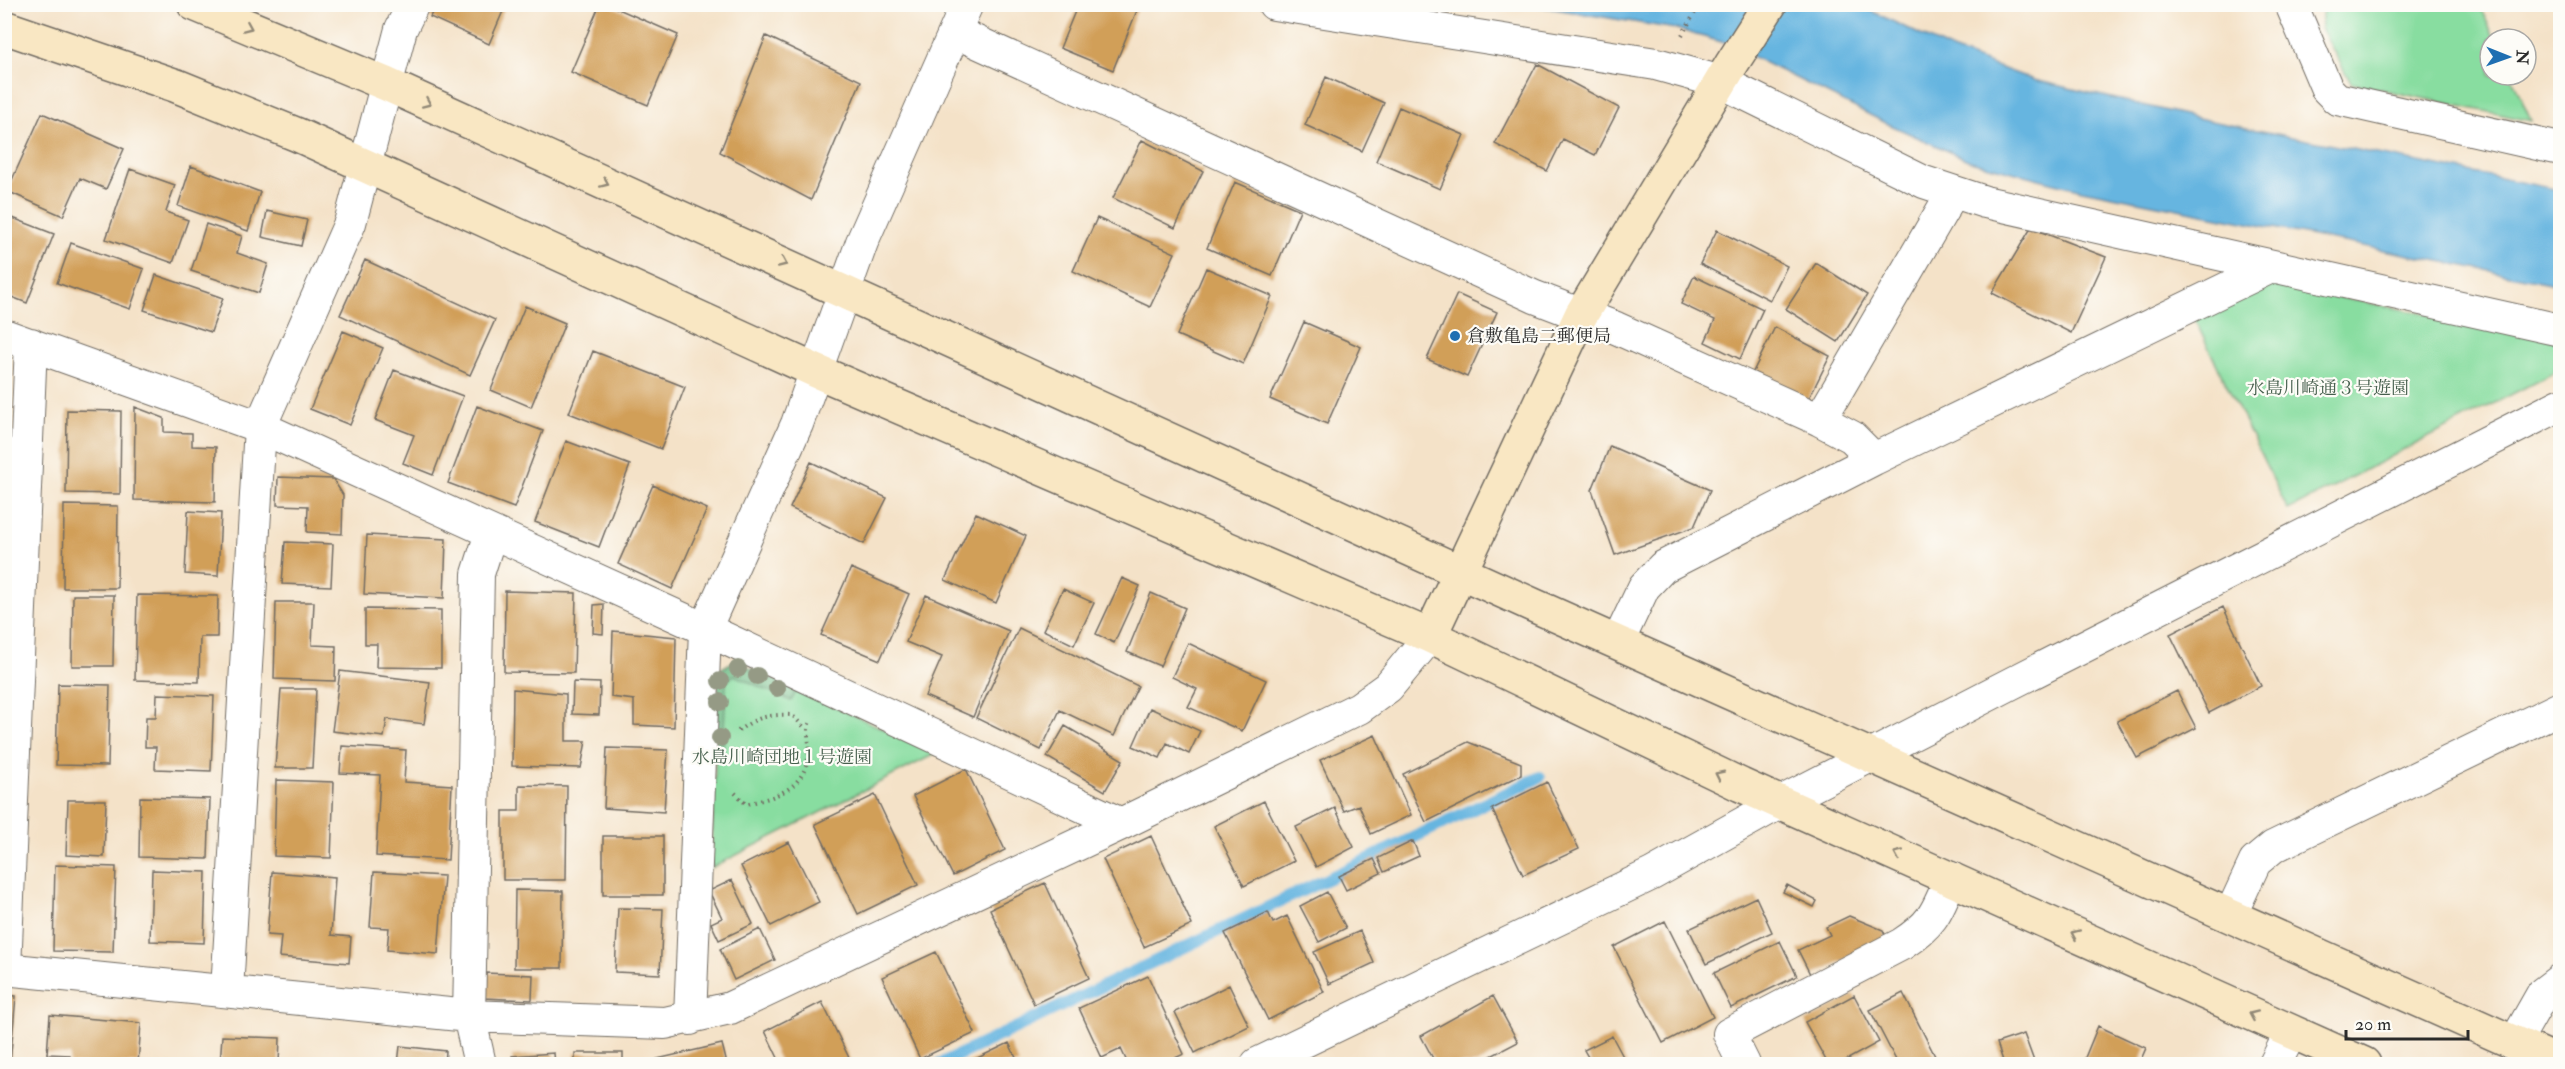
<svg xmlns="http://www.w3.org/2000/svg" width="2565" height="1069" viewBox="0 0 2565 1069" font-family="'IM FELL Double Pica','Noto Serif JP',serif">
  <style>
    .green { fill: #88dda0; stroke: #5a8466; stroke-width: 1.5 }
    .forest { fill: #6ebc86; stroke: #4c7458; stroke-width: 1.5 }
    .water { fill: #66b5e0; stroke: #487086; stroke-width: 1.5 }
    .lines { fill: none; stroke-linecap: round; stroke-linejoin: round }
    .stream { stroke: #66b5e0; stroke-width: 12 }
    .building { fill: #d19f58 }
    .street-casing { stroke: #716b62; stroke-width: 34 }
    .secondary-casing { stroke: #716b62; stroke-width: 36 }
    .path { stroke: #716b62; stroke-width: 4; stroke-dasharray: 1.5 4.5; stroke-linecap: butt }
    .street { stroke: #fff; stroke-width: 32 }
    .secondary { stroke: #f9e7c3; stroke-width: 33 }
    .tree { fill: #959a85 }
    .oneway { stroke: #928977 }
    .poi-dot { fill: #1f6fb2; stroke: #fdfcf7; stroke-width: 2 }
    .labels { text-anchor: middle; dominant-baseline: central; stroke-width: 4.5; stroke-linejoin: round; paint-order: stroke }
    .poi-label { font-size: 18px; fill: #2b2b2b; stroke: #fdfcf7; text-anchor: start }
    .park-label { font-size: 18px; fill: #47604e; stroke: #fdfcf7 }
  </style>
  <rect width="100%" height="100%" fill="#fdfcf7"/>
  <filter id="ink" filterUnits="userSpaceOnUse"><feTurbulence type="fractalNoise" baseFrequency=".0167" numOctaves="2"/><feDisplacementMap in="SourceGraphic" scale="12" xChannelSelector="R" yChannelSelector="G"/><feConvolveMatrix kernelMatrix="1 2 1 2 8 2 1 2 1" color-interpolation-filters="sRGB"/></filter>
  <filter id="wash" filterUnits="userSpaceOnUse"><feTurbulence type="fractalNoise" baseFrequency=".008" numOctaves="4" result="noise"/><feDisplacementMap in="SourceGraphic" scale="24" xChannelSelector="R" yChannelSelector="G"/><feGaussianBlur stdDeviation="1.35" result="paint"/><feColorMatrix in="noise" values="0 0 0 0 0 0 0 0 0 0 0 0 0 0 0 0 0 1.4 0 .05"/><feComposite in="paint" operator="in"/></filter>
  <g filter="url(#wash)">
    <rect width="100%" height="100%" fill="#f4e2c8"/>
    <path class="green" d="M2323,5H2479L2495,39H2490V75H2511L2531,121L2351,83L2321,28Z
      M2259,282L2557,339L2555,372L2288,510L2192,314Z
      M734,661L937,753L711,868L719,670Z"/>
    <path class="forest" d="M734,661L797,690L791,701L734,675L726,682L723,750H716L719,670Z"/>
    <path class="water" d="M1530,5H1859L1952,50L2034,80L2211,121L2560,190V285L2082,190L1970,161L1886,123L1725,43L1676,29Z"/>
    <g class="lines">
      <path class="stream" d="M940,1064L1540,777"/>
    </g>
    <g id="blocks">
      <path class="building" d="M436,4H506L489,44L430,17Z
        M600,4H607L678,35L648,105L571,72Z
        M1078,4H1129L1138,8L1113,70L1060,48Z
        M766,36L861,81L811,200L720,152Z
        M1537,64L1619,108L1595,155L1563,139L1547,171L1495,144Z
        M1326,77L1384,103L1362,151L1305,125Z
        M1399,107L1464,135L1440,189L1376,161Z
        M42,113L124,149L106,189L80,178L63,216L7,191Z
        M1142,140L1203,171L1175,228L1113,198Z
        M191,166L260,192L248,231L178,206Z
        M130,169L175,185L166,212L188,220L173,263L106,239Z
        M1235,182L1300,210L1272,276L1207,248Z
        M267,211L307,220L301,246L262,237Z
        M5,215L54,234L27,303L4,294Z
        M1097,218L1175,253L1150,307L1073,271Z
        M206,224L242,236L237,253L268,264L259,293L191,271Z
        M2031,228L2106,257L2071,333L1992,293Z
        M1717,230L1787,266L1770,300L1700,264Z
        M71,243L144,269L130,309L57,283Z
        M365,260L495,320L470,375L340,315Z
        M1816,263L1867,295L1838,342L1786,309Z
        M1206,268L1272,296L1243,364L1177,335Z
        M156,275L223,298L211,332L144,310Z
        M1694,276L1763,309L1740,359L1705,342L1715,320L1681,304Z
        M1457,294L1497,312L1467,377L1427,359Z
        M525,306L565,323L531,407L491,390Z
        M1304,322L1361,347L1327,424L1270,399Z
        M1775,327L1830,356L1808,400L1753,372Z
        M343,331L383,348L350,425L310,409Z
        M593,351L685,387L661,449L569,413Z
        M394,370L463,396L433,475L403,463L414,435L375,420Z
        M477,406L543,431L514,508L448,483Z
        M135,407L164,418V432L192,433V446L216,447L215,502L134,500Z
        M67,410L121,411L120,494L66,493Z
        M566,441L630,465L599,547L535,522Z
        M1610,446L1710,490L1694,527L1615,555L1592,490Z
        M811,462L887,498L864,544L790,508Z
        M278,477L333,479L343,495L342,534L307,532L308,506L277,505Z
        M653,485L707,509L672,589L618,564Z
        M64,505L118,506L117,588H63Z
        M188,511L221,513L218,576L185,574Z
        M976,513L1026,536L996,603L945,580Z
        M367,535L446,539L444,598L364,594Z
        M285,542L333,544L331,586L282,584Z
        M851,568L909,594L880,660L821,635Z
        M1122,578L1140,586L1114,643L1096,634Z
        M1063,589L1094,603L1074,645L1043,630Z
        M505,591L576,593L574,673L504,672Z
        M1151,593L1185,608L1160,666L1127,652Z
        M73,595H114L113,666H72Z
        M137,595L218,596L217,637H200L199,682L135,680Z
        M926,595L1009,631L973,717L925,696L942,657L906,642Z
        M276,602H314L312,645L336,646L335,681L274,679Z
        M604,604L603,634L593,633L594,605Z
        M2223,607L2261,686L2209,713L2170,634Z
        M365,609L441,610V668L376,667L377,644H365Z
        M1019,628L1138,686L1114,736L1060,710L1041,750L976,718Z
        M613,631L676,637L674,727L634,725V700L611,697Z
        M1188,643L1266,680L1242,731L1188,707L1197,689L1172,677Z
        M340,671L430,682L424,724L387,719L384,737L332,731Z
        M573,682L600,683L599,715L572,714Z
        M58,684L110,685L108,766L56,765Z
        M281,689H316L312,768H275Z
        M513,689L566,694V741H586L581,768L512,766Z
        M2177,691L2196,728L2137,758L2117,721Z
        M157,694L214,696L211,771L155,769L156,747H145L146,717H156Z
        M1150,708L1200,731L1189,754L1167,743L1160,758L1133,746Z
        M1065,726L1123,760L1105,791L1047,757Z
        M1375,735L1411,815L1371,834L1359,805L1344,811L1320,760Z
        M1468,742L1521,763V775L1426,822L1403,774Z
        M342,746L406,750L404,782L452,785L448,860L376,856L380,775L340,773Z
        M607,748L668,750L664,812L604,808Z
        M966,769L1005,850L953,876L913,796Z
        M276,780L334,782L331,858L274,856Z
        M1547,782L1579,849L1523,875L1492,809Z
        M519,785L567,786L566,880H503V811H519Z
        M875,795L918,885L858,914L815,824Z
        M140,797L210,799L208,859L139,857Z
        M68,800H106L104,857L66,855Z
        M1264,801L1294,861L1244,886L1214,826Z
        M1335,808L1354,847L1316,867L1296,827Z
        M603,836H663V895H603Z
        M1151,836L1192,925L1144,947L1103,859Z
        M1413,841L1419,856L1384,872L1378,858Z
        M789,842L819,902L771,926L741,866Z
        M1374,859L1381,873L1346,890L1339,876Z
        M55,865L116,867L113,952L53,951Z
        M152,870L206,872L204,943L150,941Z
        M272,872L335,877L331,935L351,937L349,963L279,957L281,936L267,935Z
        M374,872L444,876L438,954L387,950L389,928L370,927Z
        M732,880L753,924L719,940L711,923L722,918L709,891Z
        M1045,883L1089,978L1034,1004L990,909Z
        M1787,885L1817,901L1814,907L1783,892Z
        M515,890L563,891L562,968H514Z
        M1327,892L1346,928L1319,942L1300,906Z
        M1756,897L1772,932L1706,964L1689,929Z
        M618,908L663,909L660,974L615,972Z
        M1268,912L1273,923L1287,916L1324,992L1268,1020L1225,933Z
        M1849,916L1883,930L1887,939L1811,976L1798,950L1830,935L1826,927Z
        M1665,921L1713,1017L1663,1043L1614,947Z
        M760,929L775,960L734,980L720,949Z
        M1360,931L1374,963L1329,984L1314,952Z
        M1780,941L1797,976L1731,1008L1714,973Z
        M936,952L975,1033L920,1059L882,977Z
        M484,973L533,975L532,1000L483,998Z
        M1148,976L1184,1054L1162,1064H1128L1121,1049L1102,1058L1079,1008Z
        M1229,985L1249,1026L1195,1053L1175,1012Z
        M1903,993L1939,1064H1898L1870,1010Z
        M4,995L16,996L10,1064H4Z
        M1854,995L1879,1042L1839,1064H1828L1805,1022Z
        M1493,996L1518,1042L1476,1064H1436L1421,1036Z
        M822,1002L852,1064H781L765,1031Z
        M50,1015L141,1023L138,1064H69L70,1055L47,1054Z
        M2098,1026L2146,1048L2139,1064H2094L2084,1060Z
        M2024,1034L2035,1064H2004L1997,1043Z
        M222,1036L280,1038L279,1064H220Z
        M1612,1036L1627,1064H1592L1584,1050Z
        M1009,1043L1019,1064H965Z
        M722,1044L727,1064H658L657,1059Z
        M400,1046L446,1051L445,1064H398Z
        M554,1053L555,1064H513L512,1056Z
        M575,1053H623V1064H575Z"/>
    </g>
  </g>
  <g filter="url(#ink)">
    <use href="#blocks" fill-opacity="0" stroke="#716b62" stroke-width="1.5"/>
    <g class="lines">
      <defs>
        <path id="street" d="M1274,4L1656,64L1721,82L1924,182L1985,202L2560,330
          M2291,4L2327,89L2337,99L2560,149
          M955,32L1535,297L1616,328L1820,420L1852,437L1874,459
          M4,335L260,427L705,629L1121,824
          M1820,420L1953,192
          M1618,642L1644,587L1663,567L1874,459L2271,267
          M2231,914L2255,862L2273,847L2560,708
          M4,969L469,1016L665,1023L730,1008L1121,824L1359,708L1388,687L1430,636
          M5,969L31,344
          M227,991L260,427L350,223L401,29L413,4
          M690,1019L705,629L797,424L862,242L967,4
          M2514,1044L2543,993L2560,980
          M480,1064L469,1016L478,574L491,533
          M1257,1064L1652,874L1781,802L2012,683L2560,405
          M1744,1064L1729,1034L1902,944C1934,923 1937,911 1951,878
          M2275,1064L2291,1032"/>
        <path id="secondary" d="M194,4L386,84L1533,605L2560,1063
          M4,27L177,86L298,135L816,371L1430,636L1741,785L2364,1064
          M1430,636L1581,315L1731,65L1770,4"/>
      </defs>
      <use href="#street" class="street-casing"/>
      <use href="#secondary" class="secondary-casing"/>
      <path class="path" d="M1682,35L1700,4
        M738,731C756,717 770,714 792,715L806,729
        M735,793L746,804C778,797 806,788 809,751C810,739 805,731 811,719"/>
      <use href="#street" class="street"/>
      <use href="#secondary" class="secondary"/>
    </g>
    <g class="tree">
      <circle cx="738" cy="669" r="9"/>
      <circle cx="757" cy="676" r="9"/>
      <circle cx="720" cy="681" r="9"/>
      <circle cx="777" cy="688" r="9"/>
      <circle cx="720" cy="702" r="9"/>
      <circle cx="720" cy="738" r="9"/>
    </g>
    <defs><path id="oneway-chevron" d="M-2-3.5L2.5 0L-2 3.5" fill="none" stroke-width="1.6" stroke-linecap="round" stroke-linejoin="round" transform="scale(1.5)"/></defs>
    <g class="oneway">
      <use href="#oneway-chevron" transform="translate(248 27) rotate(23)"/>
      <use href="#oneway-chevron" transform="translate(427 103) rotate(24)"/>
      <use href="#oneway-chevron" transform="translate(605 183) rotate(24)"/>
      <use href="#oneway-chevron" transform="translate(783 263) rotate(24)"/>
      <use href="#oneway-chevron" transform="translate(1719 775) rotate(-154)"/>
      <use href="#oneway-chevron" transform="translate(1898 854) rotate(-156)"/>
      <use href="#oneway-chevron" transform="translate(2075 934) rotate(-156)"/>
      <use href="#oneway-chevron" transform="translate(2253 1015) rotate(-156)"/>
    </g>
  </g>
  <circle class="poi-dot" cx="1455" cy="336" r="6"/>
  <g class="labels">
    <g class="poi-label">
      <text x="1467" y="336">倉敷亀島二郵便局</text>
    </g>
    <g class="park-label">
      <text x="2328" y="388">水島川崎通３号遊園</text>
      <text x="782" y="757">水島川崎団地１号遊園</text>
    </g>
  </g>
  <rect width="2565" height="1069" fill="none" stroke="#fdfcf7" stroke-width="24"/>
  <g transform="translate(2508 57) rotate(91)"><circle r="28" fill="#fdfcf7" stroke="#a9a8a5" stroke-width="1.5"/>
  <path d="M0-4.5L10 22L0 15L-10 22Z" fill="#1f6fb2"/>
  <text y="-9" font-size="16" font-weight="bold" text-anchor="middle" fill="#2b2b2b">N</text>
  </g>
  <path d="M2346 1030v9h122v-9" fill="none" stroke="#2b2b2b" stroke-width="3"/>
  <text x="2355" y="1030" font-size="18" fill="#2b2b2b" stroke="#fdfcf7" stroke-width="4.5" paint-order="stroke">20 m</text>
</svg>
